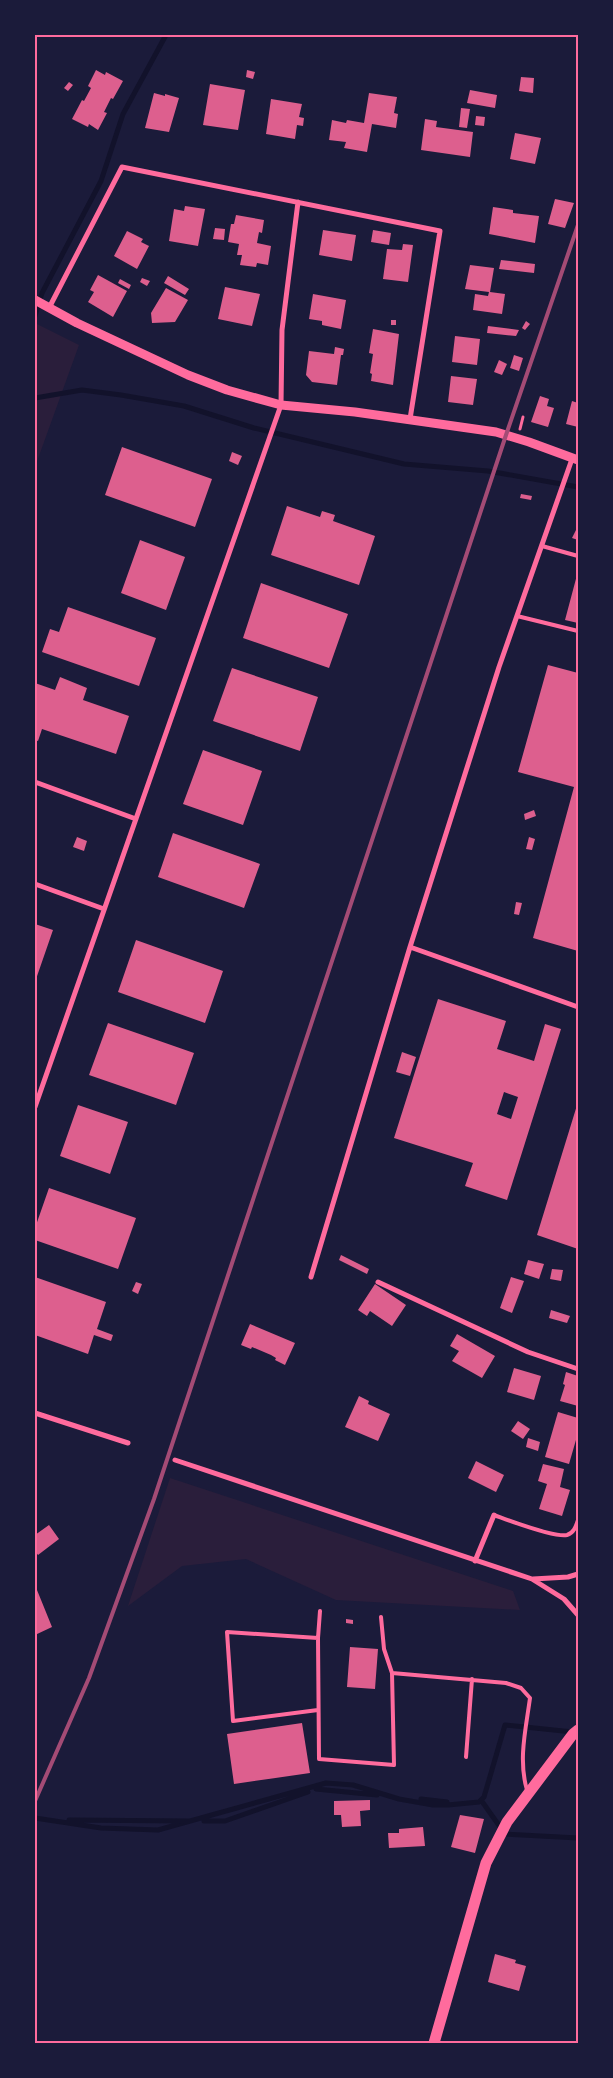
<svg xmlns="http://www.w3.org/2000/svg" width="613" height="2078" viewBox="0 0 613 2078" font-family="'Archivo Narrow',sans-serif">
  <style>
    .green { fill: #2a1e3b }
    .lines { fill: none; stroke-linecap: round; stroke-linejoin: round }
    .stream { stroke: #12122b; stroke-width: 5 }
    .building { fill: #dd5f8e; fill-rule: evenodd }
    .path { stroke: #ff6b9d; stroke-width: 3 }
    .service { stroke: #ff6b9d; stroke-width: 4 }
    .minor { stroke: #ff6b9d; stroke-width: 5 }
    .tertiary { stroke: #ff6b9d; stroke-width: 9 }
    .primary { stroke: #ff6b9d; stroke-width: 11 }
    .rail { stroke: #a44b75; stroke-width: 4 }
    .neatline { fill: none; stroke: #ff6b9d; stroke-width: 2 }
  </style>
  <rect width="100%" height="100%" fill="#1b1b3a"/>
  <path class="green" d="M35,323L79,345L35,467Z
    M170,1478L513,1591L520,1610L336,1600L246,1559L182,1566L128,1606Z"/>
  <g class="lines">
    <path class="stream" d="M35,316L42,293L101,181L123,114L166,35
      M35,398L82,390L121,395L184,406L254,428L404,464L488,471L578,487
      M316,1789L377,1795
      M421,1799L447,1802
      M481,1800L505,1834L578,1838
      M35,1818L101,1828L158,1830L326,1783L353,1785L399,1799L433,1805H448L479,1802L484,1797L505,1725L573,1732
      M69,1820L188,1821
      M204,1821H225L308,1792"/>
  </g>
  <path class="building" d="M96,70L105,75L106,72L123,81L113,99L111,98L104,112L107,113L98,130L89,124L88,127L72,119L82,100L84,101L91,88L88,86Z
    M247,70L255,72L253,79L246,77Z
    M521,77L534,78L533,93L519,91Z
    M69,82L73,85L68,91L64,88Z
    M210,84L245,90L238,130L203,125Z
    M470,90L497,95L495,108L467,103Z
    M154,93L165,96V94L179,98L169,132L145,128Z
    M369,93L397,97L394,113L398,114L396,128L372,124L367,152L344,148L346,142L329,140L332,120L346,123L347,120L364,123Z
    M271,99L302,104L299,117L304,118L303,126L297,125L295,139L266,134Z
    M461,108L470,109L467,128L459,127Z
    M476,116L485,117L484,126L475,125Z
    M425,119L437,121L436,127L473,132L470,157L421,150Z
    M515,133L541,138L535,164L510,159Z
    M555,199L574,203L565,228L548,224Z
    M185,206L205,209L198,246L169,241L174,209L184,211Z
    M493,207L513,210V213L539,216L535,243L489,234Z
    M236,215L264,220L262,233L259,232L257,243L271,246L268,265L257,263L256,267L240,265L242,255H237L239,244L228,242L231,224H234Z
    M215,228L225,229L224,240L213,239Z
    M323,230L356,235L352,261L319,255Z
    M373,230L391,233L389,245L371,242Z
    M127,231L143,239L141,242L149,246L137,269L114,256Z
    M403,244L413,245L408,282L383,279L387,249L402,250Z
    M501,260L535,264L534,273L499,269Z
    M470,265L494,268L490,292L505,294L502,314L473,310L475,294L488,296L489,292L465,289Z
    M98,275L127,291L113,317L88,302L94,292L90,290Z
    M168,276L189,289L185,295L164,283Z
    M142,278L150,281L147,286L140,282Z
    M120,279L131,285L129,289L118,283Z
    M225,287L260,294L252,326L218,319Z
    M166,288L188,300L175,322L152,323L151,313Z
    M313,294L346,300L341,329L322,325V321L309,319Z
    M391,320H396V325H391Z
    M526,321L530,324L525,330L522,328Z
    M488,326L519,330L516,336L487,333Z
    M373,329L399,334L393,385L371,381L372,374L370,373L373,354L369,353Z
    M455,336L480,339L477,365L452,362Z
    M335,347L344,349L343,355H341L337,385L312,382L306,375L309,351L334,354Z
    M514,355L523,358L519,371L510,368Z
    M499,360L507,364L502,375L494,372Z
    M451,376L477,379L473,405L448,402Z
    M540,396L549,399L547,406L554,408L548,427L531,422Z
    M572,401L578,403V427L566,424Z
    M122,447L212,479L195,527L105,495Z
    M232,452L242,456L238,465L229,461Z
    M521,494L532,496L531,500L520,498Z
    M287,506L320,517L322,511L335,515L333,521L375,536L359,585L271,555Z
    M576,530L578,531V540L572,538Z
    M140,540L185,557L166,610L121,593Z
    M577,575H578V623L565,620Z
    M261,583L348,614L329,668L243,638Z
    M68,607L156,638L139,686L42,652L50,629L59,632Z
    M548,665L578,673V951L533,938L574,787L518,772Z
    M232,668L318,697L300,751L213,721Z
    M60,677L87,688L83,700L129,716L116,754L42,729L38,741L35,740V683L55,690Z
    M203,750L262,771L243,825L183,804Z
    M534,810L536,816L525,820L524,814Z
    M173,833L260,864L244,908L158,877Z
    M77,837L87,841L84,851L73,847Z
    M529,837L535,839L532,850L526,849Z
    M516,902L522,903L519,915L514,914Z
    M35,924L53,930L35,982Z
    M136,940L223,971L205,1023L118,992Z
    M438,999L506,1021L497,1049L534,1061L545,1024L561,1029L507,1200L465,1186L473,1163L394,1138ZM504,1092L518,1097L511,1119L497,1114Z
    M108,1023L194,1053L176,1105L89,1075Z
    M402,1052L416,1057L410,1076L396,1072Z
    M578,1102V1249L537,1235Z
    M78,1105L128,1122L110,1174L60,1156Z
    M49,1188L136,1218L118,1269L35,1240V1228Z
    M341,1255L369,1269L367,1274L339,1260Z
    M528,1260L544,1264L539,1279L524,1274Z
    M552,1269L563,1270L561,1281L550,1279Z
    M35,1277L106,1302L97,1329L113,1335L111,1341L94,1335L88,1354L35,1335Z
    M511,1277L524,1281L512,1313L500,1308Z
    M136,1282L142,1284L138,1294L132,1291Z
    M375,1284L406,1305L392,1326L370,1311L367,1316L358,1310Z
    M551,1310L570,1316L567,1323L549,1318Z
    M250,1324L295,1343L285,1365L275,1360L276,1358L271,1355L252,1347L251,1349L241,1345Z
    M457,1334L495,1356L482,1378L452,1361L459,1351L450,1346Z
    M514,1368L541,1376L534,1400L507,1392Z
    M566,1372L578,1376V1406L560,1401L565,1385L563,1384Z
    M359,1396L369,1401L368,1404L390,1414L378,1441L345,1427Z
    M558,1412L578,1418V1433L569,1464L545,1457Z
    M518,1421L530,1429L523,1439L511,1431Z
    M528,1438L540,1442L538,1451L526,1447Z
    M476,1461L504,1475L496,1492L468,1478Z
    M543,1464L564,1469L560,1487L570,1490L562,1516L539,1509L547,1484L538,1481Z
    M49,1525L59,1539L38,1555L35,1551V1535Z
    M37,1590L52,1627L35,1635V1591Z
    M346,1619L353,1620V1624L346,1623Z
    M350,1647L378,1649L375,1689L347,1687Z
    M302,1723L310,1773L234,1784L227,1734Z
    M370,1800V1810L360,1811L361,1826L342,1827L341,1815H334V1801Z
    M460,1815L484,1819L475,1853L451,1847Z
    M423,1827L425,1846L389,1848L388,1833H399V1829Z
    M495,1954L516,1960L515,1963L526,1966L519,1991L488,1982Z"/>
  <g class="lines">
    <path class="path" d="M520,429L523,417"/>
    <path class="service" d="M542,546L578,556
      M517,616L578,631
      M494,1515C508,1520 554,1538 567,1535C574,1533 576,1526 578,1520
      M320,1611L318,1638L319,1759L394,1765L392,1673L384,1649L381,1617
      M318,1638L227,1632L233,1721L318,1710
      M392,1673L506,1683L521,1688L530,1698C526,1728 518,1760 527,1790
      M466,1757L472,1679"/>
    <path class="minor" d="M49,308L122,167L440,231L410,419
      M572,459L499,667L410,947L578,1007
      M35,782L136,819
      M35,884L104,909
      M35,1107L281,405L282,330L298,202
      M311,1277L410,947
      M378,1282L528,1352L578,1369
      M35,1413L128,1443
      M175,1460L532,1579L564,1599L578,1615
      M475,1561L494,1515
      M533,1579L568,1577L578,1574"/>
    <path class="tertiary" d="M35,300L77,323L188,375L227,390L281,405L355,412L496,432L529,442L578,460"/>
    <path class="primary" d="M434,2043L486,1863L507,1822L573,1734L578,1730"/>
    <path class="rail" d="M35,1801L89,1678L154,1499L506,435L578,225"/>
  </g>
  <rect width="613" height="2078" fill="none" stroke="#1b1b3a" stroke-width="72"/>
  <rect x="36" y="36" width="541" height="2006" class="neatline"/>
</svg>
